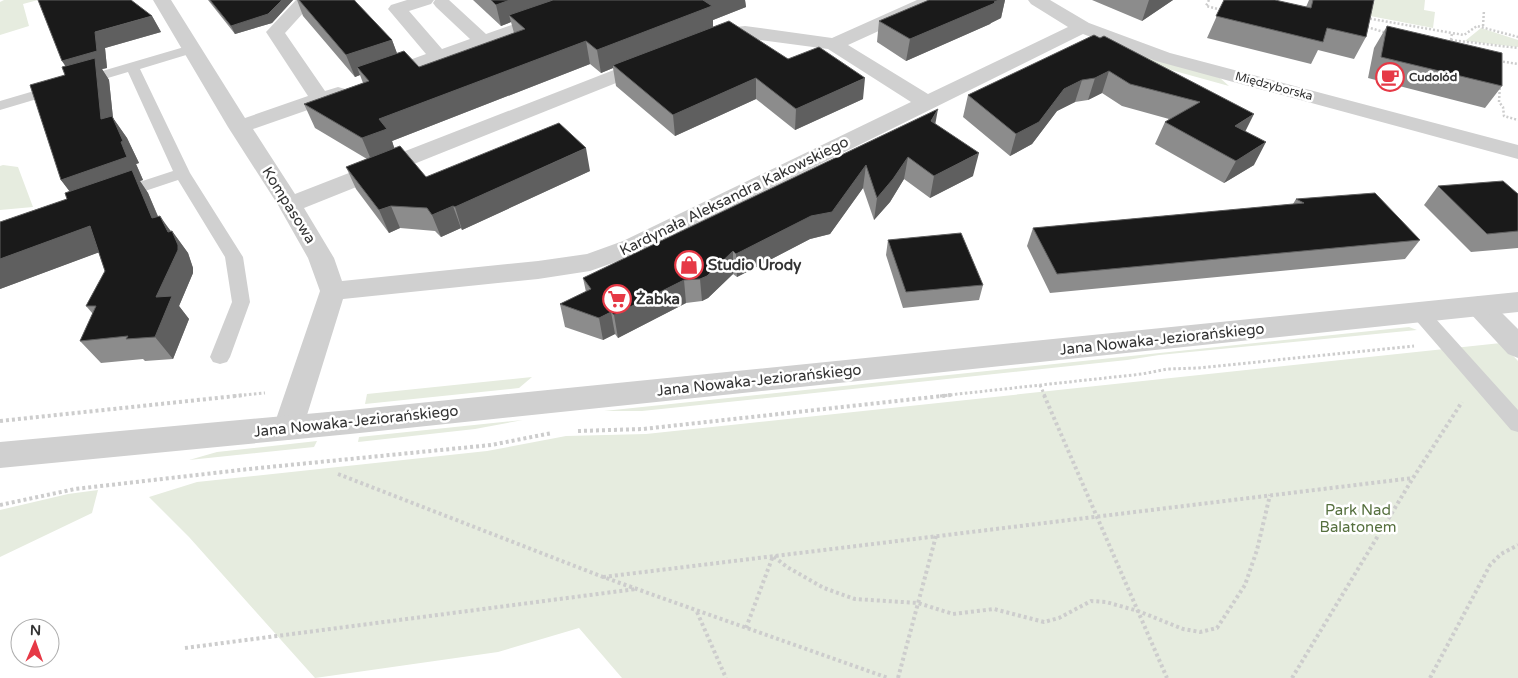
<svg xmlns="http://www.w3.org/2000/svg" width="1518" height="678" viewBox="0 0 1518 678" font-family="'Varela Round',sans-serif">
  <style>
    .green { fill: #e6ecdf }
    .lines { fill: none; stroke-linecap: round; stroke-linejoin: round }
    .path-far2 { stroke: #cdcdcd; stroke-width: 2.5; stroke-dasharray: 2 2; stroke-linecap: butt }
    .path-far1 { stroke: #cdcdcd; stroke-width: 3; stroke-dasharray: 2.5 2.5; stroke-linecap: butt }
    .path { stroke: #cdcdcd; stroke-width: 4; stroke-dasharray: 3 3; stroke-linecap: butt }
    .service { fill: #d0d0d0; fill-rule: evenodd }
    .minor { fill: #d0d0d0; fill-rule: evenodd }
    .tertiary { fill: #d0d0d0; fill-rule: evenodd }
    .wall { fill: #8c8c8c }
    .shaded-wall { fill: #5f5f5f }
    .building { fill: #1a1a1a; stroke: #5f5f5f }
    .labels { text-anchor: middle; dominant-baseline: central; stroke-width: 5; stroke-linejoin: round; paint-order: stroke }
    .far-poi-label { font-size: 12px; font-weight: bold; fill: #333; stroke: #fff; text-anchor: start }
    .far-street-label { font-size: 12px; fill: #333; stroke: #fff }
    .street-label { font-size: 15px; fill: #333; stroke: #fff }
    .poi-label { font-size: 15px; font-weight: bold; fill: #333; stroke: #fff; text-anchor: start }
    .park-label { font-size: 15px; fill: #56703f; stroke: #fff }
  </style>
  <rect width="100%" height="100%" fill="#fff"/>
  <path class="green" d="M4,0H38L23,4L29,26L0,35V2Z
    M1375,0H1425L1424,10L1435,12L1433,28L1370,16Z
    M1481,28L1518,40V47L1465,41Z
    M1102,40L1220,78L1229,86L1153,65Z
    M3,165L18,167L33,207L0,210V166Z
    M1409,327L1417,330L1159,355L1127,360L642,411H604Z
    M1501,343L1518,361V678H622L579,628L498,652L315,678L189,537L149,497L197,482L487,451L566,436L646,434Z
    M532,377L519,388L365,404L367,394Z
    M523,420L475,429L358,442L359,437Z
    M317,441L314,447L189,460L217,452Z
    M98,490L92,513L0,557V510L68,494Z"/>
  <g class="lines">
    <path class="path-far2" d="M1209,0L1206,6L1222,10
      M1366,18L1452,33
      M1483,26L1484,10
      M1367,27L1387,33
      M1451,40L1452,33L1464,35L1477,26L1518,37
      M1451,44V40L1518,48
      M1499,61L1518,64
      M1500,84L1499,102L1503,107L1504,116L1518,120"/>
    <path class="path-far1" d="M1040,385L1045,396
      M234,396L265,393
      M940,396L1142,374L1167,369L1198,368L1414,346"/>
    <path class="path" d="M1044,395L1167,678
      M0,421L245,395
      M578,431L643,429L951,395
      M338,474L603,577L888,678
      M0,505L75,489L249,469L491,445L552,433
      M603,577L1413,478
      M697,612L726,678
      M746,628L773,556L787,567L824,588L855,599L918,603L953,614L994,609L1044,622L1059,618L1091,601L1106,602L1138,611L1183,629L1200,632L1217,628L1245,585L1257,550L1270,495
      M185,648L636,589
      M898,678L936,536
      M1292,678L1413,478L1462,402
      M1430,678L1490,565L1501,554L1518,545"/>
    <path class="service" d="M191,45L196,46L198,49L196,52L140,69L190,173L243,257L250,302L230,357L227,362L220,364L213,362L210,357L232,302L225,257L178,180L121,199L115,198L113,194L115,190L173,171L128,72L0,110V101Z
      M1420,306L1426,308L1518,410V432L1511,430L1414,318L1411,313L1414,308Z"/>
    <path class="minor" d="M153,0H171L245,118L308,96L266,32L296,0H315L285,33L325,91L338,87L345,89L348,93L345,97L253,129L295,194L642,59L649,57L656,59L659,63L656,67L304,208L334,258L342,281L538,261L587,254L623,241L911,102L828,49L745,38L729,39L710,45L703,43L700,39L703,35L719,29L745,26L832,38L917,0H941L938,4L848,45L928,94L1068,27L1031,4L1028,0H1050L1089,23L1170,53L1518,145V159L1156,61L1083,34L641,253L590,271L538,279L343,299L303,428L299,437L288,440L277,437L273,428L320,291L308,258L278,205L228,127Z
      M407,0H434L431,4L409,11L442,49L470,39L436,7L433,3L435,0H449L486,34L582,0H608L605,4L388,81L381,83L374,81L371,77L374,73L426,54L388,9L391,5Z
      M1479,296L1488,299L1518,329V358L1508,354L1470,313L1466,306L1470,299Z"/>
    <path class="tertiary" d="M1518,292V312L350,434L0,468V442L350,410Z"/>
  </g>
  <path class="wall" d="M208,0H293L272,23L235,34Z
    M297,0H355L357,3L392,40L397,54L419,67L514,33L511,22L501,26L473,0H745L746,7L713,20V27L788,59L863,99L795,130L756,99L675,136L616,86L613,68L601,73L590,64L392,141L394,148L426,177L590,171L462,230L461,228L441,237L435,231L400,228L389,233L356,189L346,167L367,159L315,128L304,104L363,83L360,75L355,77L303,16Z
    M929,0H1005L1001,18L991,23L990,24L906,61L877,42L879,21Z
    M1092,0H1173L1142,21Z
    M1224,0L1306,7L1309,0H1374L1366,37L1354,59L1318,50L1311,64L1207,38Z
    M152,16L161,32L105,48L107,68L102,69L109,80L113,118L127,138L139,163L136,164L143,180L140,181L148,193L158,216L171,231H172L188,253L193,268V273L179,306L189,319L173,359L145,361L143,359L101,363L80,341L93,314L86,306L105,271L99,252L0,289V222L67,199L70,192L61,180L65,66Z
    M1387,26L1502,86L1485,108L1368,78L1374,48Z
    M1094,35L1245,131L1254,165L1224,183L1155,144L1165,122L1169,119L1122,106L1102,93L1088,100L1075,102L1057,111L1032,144L1010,156L963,117L968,95Z
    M935,124L973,176L930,198L904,179L890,202L874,220L863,188L830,234L810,239L737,277L733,274L708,298L702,301L686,303L618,338L615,334L603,340L565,327L560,304L586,292L583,278Z
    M1438,186L1518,194V248L1471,252L1424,205Z
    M1296,199L1420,240L1405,259L1050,293L1027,246L1033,228L1293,204Z
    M888,240L983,285L979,300L903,308L886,255Z"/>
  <path class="shaded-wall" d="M282,0H293L272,23L235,34L231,26Z
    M510,0H576L509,15L511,22L501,26L496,5Z
    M704,0H745L746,7L713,20V29L613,65V68L601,73L597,50Z
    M999,0H1005L1001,18L991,23L990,24L906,61L910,39Z
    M1149,0H1173L1142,21Z
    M152,16L161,32L105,48L107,68L102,69L109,80L113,118L127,138L139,163L136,164L143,180L140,181L148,193L168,241L78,202L61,180L116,142L62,61L95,32Z
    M392,40L400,61L357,67L360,75L355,77L346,55Z
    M586,41L590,64L392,141L396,153L372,162L362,138L379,119Z
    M1109,71L1102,93L1088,100L1095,78Z
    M756,78V99L675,136L673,115Z
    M865,78L863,99L795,130L796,109Z
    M1082,80L1075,102L1057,111L1032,144L1010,156L1016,134L1064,89Z
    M938,109L934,131L931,121Z
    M1254,114L1243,136L1235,126Z
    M1266,142L1254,165L1224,183L1236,161Z
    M586,148L590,171L462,230L455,207Z
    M979,153L973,176L930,198L934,176Z
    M908,157L904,179L890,202L874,220L877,198Z
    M866,165L863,188L830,234L810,239L737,277L736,254Z
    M391,206L400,228L389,233L379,210Z
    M453,206L461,228L441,237L432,215Z
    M160,216L174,236L172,231L188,253L193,268V273L179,306L189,319L173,359L155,337L156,297L168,232Z
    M90,226L108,249L0,289V259Z
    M733,251V274L708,298L702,301L700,279Z
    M684,280L686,303L618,338L614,315Z
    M611,312L615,334L603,340L599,318Z"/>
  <path class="building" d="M38,0H131L152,16L95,32L97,51L62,61Z
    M210,0H282L268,14L231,26Z
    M299,0H354L392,40L346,55Z
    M491,0H510L496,5Z
    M553,0H704H703L712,6L597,50L586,41L379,119L387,129L362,138L304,104L369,81L357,67L404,51L419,67L525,29L509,15Z
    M929,0H999L994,2L995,3L910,39L879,21Z
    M1224,0H1275L1311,8L1313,0H1374L1366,37L1327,28L1323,42L1216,16Z
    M729,21L788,59L819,47L865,78L796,109L756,78L673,115L613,65Z
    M1387,26L1502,53V86L1381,57Z
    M1094,35L1100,38L1104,36L1254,114L1235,126L1266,142L1236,161L1165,122L1200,102L1130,84L1109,71L1095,78L1082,80L1064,89L1039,122L1016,134L968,95Z
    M95,58L101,119L112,116L123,141L121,142L127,157L61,180L30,85L65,75L62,67Z
    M938,109L931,121L979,153L934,176L908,157L893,179L877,198L866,165L832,212L811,216L736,254L733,251L707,276L700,279L684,280L614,315L611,312L599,318L560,304L591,289L583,278Z
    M559,123L586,148L455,207L453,206L432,215L427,208L391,206L379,210L346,167L400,146L426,177Z
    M132,170L152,218L160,216L168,232L172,231L178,245V250L156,297L172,296L155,337L126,339L128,336L80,341L96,306H86L105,271L90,226L0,259V222L67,199L65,193Z
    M1503,181L1518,194V231L1487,234L1438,186Z
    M1375,193L1420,240L1057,274L1033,228L1304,203L1296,199Z
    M961,233L983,285L906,292L888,240Z"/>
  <defs>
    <symbol id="cafe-ring" viewBox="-11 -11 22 22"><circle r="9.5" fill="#fff" stroke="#e63946" stroke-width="1.5"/><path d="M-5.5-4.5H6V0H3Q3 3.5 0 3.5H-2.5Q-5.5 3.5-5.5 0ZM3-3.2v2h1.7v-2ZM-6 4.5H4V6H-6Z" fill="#e63946"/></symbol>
    <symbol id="shop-ring" viewBox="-11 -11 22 22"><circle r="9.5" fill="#fff" stroke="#e63946" stroke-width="1.5"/><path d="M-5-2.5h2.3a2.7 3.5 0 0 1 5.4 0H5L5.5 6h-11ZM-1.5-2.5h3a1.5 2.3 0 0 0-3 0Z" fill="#e63946"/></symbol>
    <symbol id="supermarket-ring" viewBox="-11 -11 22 22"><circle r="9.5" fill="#fff" stroke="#e63946" stroke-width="1.5"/><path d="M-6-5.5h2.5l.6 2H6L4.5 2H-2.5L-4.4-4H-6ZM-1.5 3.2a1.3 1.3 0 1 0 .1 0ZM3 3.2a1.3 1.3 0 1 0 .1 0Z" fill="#e63946"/></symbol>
  </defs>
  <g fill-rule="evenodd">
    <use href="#cafe-ring" x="1374" y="61" width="32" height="32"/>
    <use href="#shop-ring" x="673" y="249" width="32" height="32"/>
    <use href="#supermarket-ring" x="601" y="283" width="32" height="32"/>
  </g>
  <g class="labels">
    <g class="far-poi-label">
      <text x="1409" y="77">Cudolód</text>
    </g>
    <g class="far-street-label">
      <text transform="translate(1274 86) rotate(15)">Międzyborska</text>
    </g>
    <g class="street-label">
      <text transform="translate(734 196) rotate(-26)">Kardynała Aleksandra Kakowskiego</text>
      <text transform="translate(289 205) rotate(58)">Kompasowa</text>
      <text transform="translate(1162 339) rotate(-6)">Jana Nowaka-Jeziorańskiego</text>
      <text transform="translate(759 380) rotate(-6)">Jana Nowaka-Jeziorańskiego</text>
      <text transform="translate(356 421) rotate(-6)">Jana Nowaka-Jeziorańskiego</text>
    </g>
    <g class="poi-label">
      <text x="708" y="265">Studio Urody</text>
      <text x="636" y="299">Żabka</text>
    </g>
    <g class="park-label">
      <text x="1358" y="510">Park Nad<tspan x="1358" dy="17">Balatonem</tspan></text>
    </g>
  </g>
  <g transform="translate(35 643) rotate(2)"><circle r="24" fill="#ffffff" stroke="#adadad"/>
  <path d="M0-4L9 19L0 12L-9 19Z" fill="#e63946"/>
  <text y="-8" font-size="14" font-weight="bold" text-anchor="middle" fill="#333333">N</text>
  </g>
</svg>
